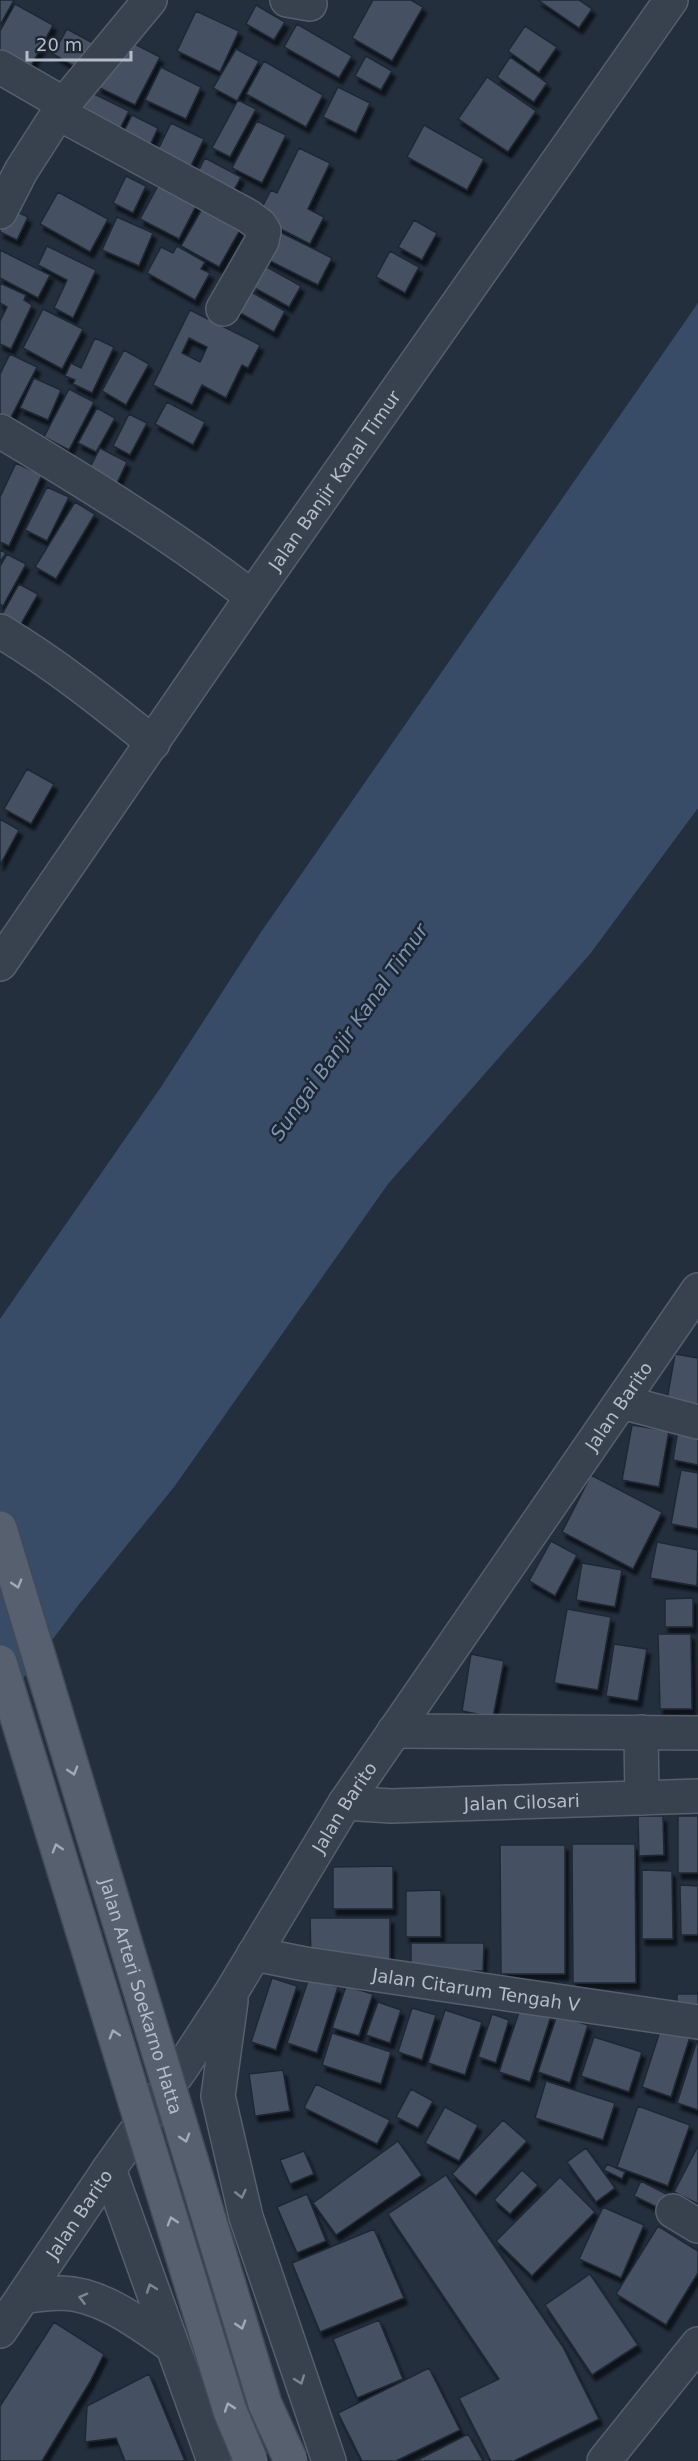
<svg xmlns="http://www.w3.org/2000/svg" width="698" height="2461" viewBox="0 0 698 2461" font-family="'DejaVu Sans',sans-serif">
  <style>
    .water { fill: #394c67 }
    .building { fill: #455162; stroke: #1f2835; stroke-width: 1.5; fill-rule: evenodd; filter: url(#shadow) }
    .lines { fill: none; stroke-linecap: round; stroke-linejoin: round }
    .minor-casing { stroke: #565f6c; stroke-width: 36 }
    .minor { stroke: #38414e; stroke-width: 33 }
    .major-bridge-casing { stroke: #414a57; stroke-width: 36; stroke-linecap: butt }
    .major-bridge { stroke: #56606e; stroke-width: 33 }
    .oneway { stroke: #a1aab7 }
    .oneway2 { stroke: #7c8592 }
    .labels { text-anchor: middle; dominant-baseline: central; stroke-width: 5; stroke-linejoin: round; paint-order: stroke }
    .street-label { font-size: 18px; fill: #b4bcc9; stroke: #1d2633 }
    .water-label { font-size: 20px; font-style: italic; fill: #7c92b1; stroke: #1d2633 }
  </style>
  <defs>
    <filter id="shadow"><feDropShadow dx="3.5" dy="6" stdDeviation="1.5" flood-color="#0009"/></filter>
  </defs>
  <rect width="100%" height="100%" fill="#242f3e"/>
  <path class="water" d="M698,303V808L590,954L388,1184L174,1487L80,1603L0,1709V1319L161,1087L259,935Z"/>
  <path class="building" d="M0,0H14L0,25Z
    M373,0H411L423,7L392,61L352,38Z
    M538,0H579L592,9L579,28Z
    M15,4L53,25L25,77L0,63V31Z
    M256,5L285,22L274,40L246,24Z
    M196,11L239,31L220,72L177,51Z
    M297,24L352,56L339,78L284,47Z
    M525,26L557,47L539,73L508,51Z
    M67,29L93,43L79,69L53,54Z
    M123,38L160,57L135,105L98,87Z
    M236,49L259,61L237,101L213,88Z
    M366,56L392,71L381,90L355,76Z
    M510,57L547,83L534,102L497,77Z
    M264,61L323,95L306,127L246,94Z
    M161,67L201,87L186,119L145,100Z
    M487,77L536,111L508,152L458,119Z
    M338,87L370,103L356,133L323,117Z
    M82,88L129,111L114,140L68,117Z
    M238,100L256,109L230,157L212,148Z
    M132,115L158,128L145,156L118,143Z
    M257,121L286,135L262,183L232,168Z
    M171,123L204,139L184,180L151,164Z
    M424,125L484,159L467,190L407,157Z
    M299,148L330,163L308,209L324,217L310,244L257,217L271,190L277,193Z
    M205,158L241,177L227,203L191,185Z
    M126,176L146,186L133,213L113,203Z
    M160,182L198,202L179,239L140,219Z
    M58,192L108,219L90,252L40,224Z
    M206,202L244,223L219,267L181,246Z
    M11,209L28,217L17,240L0,232Z
    M117,217L153,233L139,266L102,250Z
    M414,220L437,233L422,260L398,247Z
    M280,232L332,258L318,285L266,259Z
    M47,246L96,270L73,318L54,308L67,280L38,265Z
    M177,246L205,262L201,269L210,273L195,300L147,273L161,247L173,253Z
    M0,250L50,275L38,298L0,278Z
    M390,251L419,267L405,293L376,277Z
    M265,266L301,286L289,307L253,287Z
    M0,283L26,295L24,300L32,305L11,349L0,344V321L7,307L0,303Z
    M246,289L285,311L274,332L235,310Z
    M43,309L83,329L62,369L23,348Z
    M190,310L260,345L248,368L242,365L226,398L202,385L192,405L153,385ZM189,338L207,347L200,362L182,353Z
    M95,338L114,347L92,393L73,384L75,380L65,376L71,363L81,368Z
    M124,350L149,364L126,405L102,391Z
    M10,354L37,367L10,419L0,413V374Z
    M34,378L61,390L48,420L20,408Z
    M69,389L94,402L69,450L44,437Z
    M167,402L205,422L193,445L155,424Z
    M97,408L115,418L96,452L78,443Z
    M129,414L147,423L130,455L113,446Z
    M100,448L127,462L117,483L89,469Z
    M16,463L42,475L9,546L0,542V497Z
    M47,487L69,497L47,541L25,530Z
    M75,502L95,514L56,579L35,567Z
    M0,550L6,553L0,562Z
    M7,554L26,564L3,606L0,604V566Z
    M19,584L38,594L18,629L0,618Z
    M27,769L54,784L31,824L4,809Z
    M0,819L19,830L0,865Z
    M675,1354L698,1358V1418L665,1411Z
    M632,1425L669,1431L659,1487L622,1480Z
    M678,1430L698,1434V1465L673,1460Z
    M681,1470L698,1473V1529L671,1524Z
    M591,1475L662,1512L633,1569L562,1532Z
    M551,1541L577,1555L555,1596L529,1581Z
    M657,1542L698,1550L697,1586L650,1578Z
    M582,1563L622,1570L615,1607L576,1600Z
    M693,1598V1627H665V1599Z
    M567,1609L611,1617L598,1690L554,1683Z
    M658,1634H691L692,1709H660Z
    M614,1644L647,1649L638,1701L606,1696Z
    M471,1654L504,1661L493,1717L462,1711Z
    M638,1816H663L664,1855L639,1856Z
    M678,1816H698V1873H678Z
    M572,1844H635L636,1983H573Z
    M500,1845H565V1974H501Z
    M393,1866V1909H333V1867Z
    M642,1870L672,1871L673,1939H642Z
    M680,1885L698,1886V1935H681Z
    M441,1890V1937H406V1891Z
    M310,1918H390V1960L311,1961Z
    M411,1943H484L483,1971H411Z
    M272,1978L297,1986L276,2050L251,2042Z
    M309,1978L338,1987L317,2053L287,2043Z
    M346,1986L373,1994L359,2036L332,2028Z
    M677,1994H698V2016H677Z
    M378,2002L401,2010L390,2043L366,2035Z
    M521,2006L551,2016L530,2082L499,2072Z
    M412,2008L436,2015L422,2060L398,2052Z
    M445,2010L482,2022L465,2075L428,2063Z
    M492,2014L509,2020L496,2063L478,2057Z
    M557,2015L588,2025L570,2083L538,2072Z
    M661,2028L690,2037L671,2097L642,2087Z
    M332,2033L391,2052L381,2084L322,2065Z
    M594,2037L642,2052L629,2092L581,2076Z
    M697,2041H698V2110L677,2103Z
    M283,2070L290,2111L255,2116L249,2074Z
    M546,2081L615,2103L603,2140L535,2118Z
    M316,2084L390,2120L377,2144L304,2108Z
    M411,2089L433,2101L418,2128L396,2117Z
    M638,2106L690,2125L668,2186L617,2167Z
    M445,2107L478,2125L459,2161L425,2143Z
    M503,2120L527,2141L476,2196L452,2174Z
    M398,2141L422,2175L336,2235L313,2203Z
    M698,2146V2204L674,2192Z
    M586,2148L615,2188L596,2202L567,2162Z
    M304,2151L314,2174L290,2184L280,2160Z
    M607,2164L625,2172L622,2179L604,2170Z
    M522,2170L538,2185L510,2214L494,2200Z
    M446,2175L563,2347L599,2419L514,2461H491L459,2398L499,2379L388,2214Z
    M560,2177L595,2212L532,2276L496,2241Z
    M641,2181L674,2198L667,2212L634,2196Z
    M307,2194L326,2241L297,2253L277,2207Z
    M603,2207L644,2225L621,2278L579,2259Z
    M658,2226L698,2251V2273L666,2325L616,2294Z
    M374,2229L404,2298L320,2332L292,2263Z
    M590,2274L638,2345L592,2375L545,2305Z
    M379,2320L403,2379L357,2398L333,2339Z
    M54,2322L104,2354L90,2382L42,2461H0V2406Z
    M429,2368L460,2430L396,2461H362L338,2413Z
    M149,2374L185,2461H125L116,2438L85,2442L87,2406Z
    M468,2434L483,2461H416Z"/>
  <g class="lines">
    <defs>
      <g id="minor">
        <path d="M287,0L310,4"/>
        <path d="M0,67L64,104"/>
        <path d="M58,113L248,216L260,225L264,231L262,241L223,309"/>
        <path d="M0,212L21,171L64,104L150,0"/>
        <path d="M0,431C87,483 172,535 252,597"/>
        <path d="M0,631C55,664 104,703 153,743"/>
        <path id="s1" d="M0,964L252,597L671,0"/>
        <path d="M622,1402L698,1422"/>
        <path d="M394,1731L698,1733"/>
        <path d="M641,1732L642,1798"/>
        <path id="s2" d="M345,1803L391,1806L698,1796"/>
        <path id="s3" d="M254,1954L305,1964L698,2022"/>
        <path d="M231,2001L218,2096L246,2217L329,2461"/>
        <path d="M109,2169L214,2461"/>
        <path d="M673,2211L698,2226"/>
        <path d="M24,2296C37,2295 50,2293 62,2293C102,2294 140,2324 171,2345"/>
        <path id="s4" d="M0,2331L109,2169L183,2066L232,1991L345,1803L698,1290"/>
        <path d="M604,2461L698,2344"/>
      </g>
    </defs>
    <use href="#minor" class="minor-casing"/>
    <use href="#minor" class="minor"/>
    <defs>
      <g id="major-bridge">
        <path id="s5" d="M0,1528L265,2404L291,2461"/>
        <path d="M0,1662L230,2411L251,2461"/>
      </g>
    </defs>
    <use href="#major-bridge" class="major-bridge-casing"/>
    <use href="#major-bridge" class="major-bridge"/>
  </g>
  <defs><path id="oneway-chevron" d="M-2-3.5L2.5 0L-2 3.5" fill="none" stroke-width="1.6" stroke-linecap="round" stroke-linejoin="round" transform="scale(1.5)"/></defs>
  <g class="oneway">
    <use href="#oneway-chevron" transform="translate(17 1584) rotate(73)"/>
    <use href="#oneway-chevron" transform="translate(73 1771) rotate(73)"/>
    <use href="#oneway-chevron" transform="translate(57 1848) rotate(-107)"/>
    <use href="#oneway-chevron" transform="translate(114 2034) rotate(-107)"/>
    <use href="#oneway-chevron" transform="translate(185 2138) rotate(73)"/>
    <use href="#oneway-chevron" transform="translate(172 2221) rotate(-107)"/>
    <use href="#oneway-chevron" transform="translate(241 2325) rotate(73)"/>
    <use href="#oneway-chevron" transform="translate(229 2407) rotate(-109)"/>
  </g>
  <g class="oneway2">
    <use href="#oneway-chevron" transform="translate(241 2194) rotate(77)"/>
    <use href="#oneway-chevron" transform="translate(151 2288) rotate(-110)"/>
    <use href="#oneway-chevron" transform="translate(83 2298) rotate(-166)"/>
    <use href="#oneway-chevron" transform="translate(300 2380) rotate(70)"/>
  </g>
  <g class="labels">
    <g class="street-label">
      <text stroke="none"><textPath href="#s1" startOffset="588">Jalan Banjir Kanal Timur</textPath></text>
      <text stroke="none"><textPath href="#s4" startOffset="1113">Jalan Barito</textPath></text>
      <text stroke="none"><textPath href="#s2" startOffset="177">Jalan Cilosari</textPath></text>
      <text stroke="none"><textPath href="#s4" startOffset="627">Jalan Barito</textPath></text>
      <text stroke="none"><textPath href="#s3" startOffset="225">Jalan Citarum Tengah V</textPath></text>
      <text stroke="none"><textPath href="#s5" startOffset="489">Jalan Arteri Soekarno Hatta</textPath></text>
      <text stroke="none"><textPath href="#s4" startOffset="141">Jalan Barito</textPath></text>
    </g>
    <g class="water-label">
      <text transform="translate(349 1032) rotate(-55)">Sungai Banjir Kanal Timur</text>
    </g>
  </g>
  <path d="M27 51v9h104v-9" fill="none" stroke="#b4bcc9" stroke-width="3"/>
  <text x="36" y="51" font-size="18" fill="#b4bcc9" stroke="#1d2633" stroke-width="4.5" paint-order="stroke">20 m</text>
</svg>
